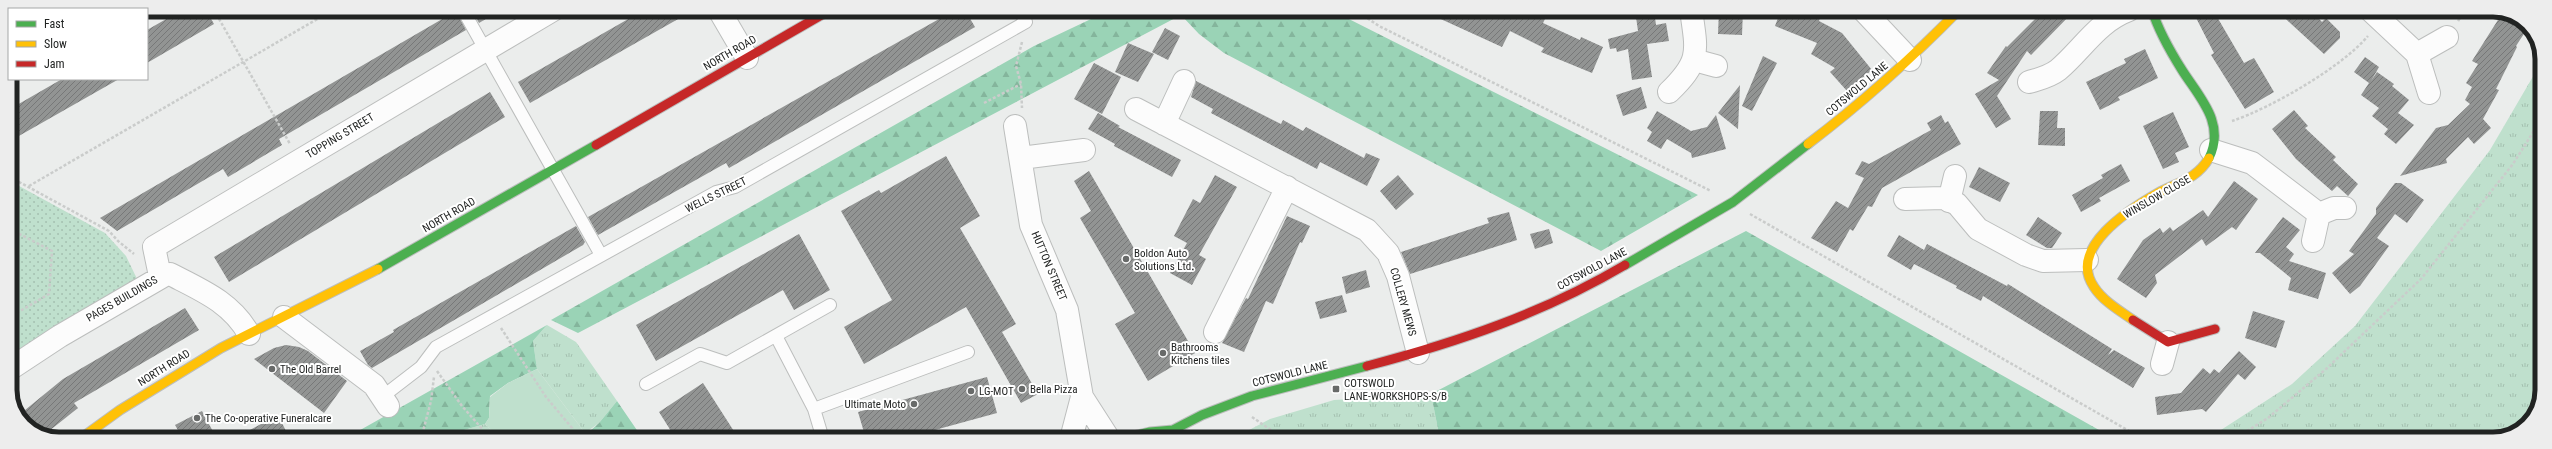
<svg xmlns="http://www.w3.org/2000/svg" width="2552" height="449" viewBox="0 0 2552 449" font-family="'Roboto Condensed',sans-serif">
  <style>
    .grass { fill: url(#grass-tufts) }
    .forest { fill: url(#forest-firs) }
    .park { fill: url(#park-dots) }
    .pitch { fill: #bfe0cd }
    .building { fill: url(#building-hatch) }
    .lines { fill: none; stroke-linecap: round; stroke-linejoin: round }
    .lane-casing { stroke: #bcbebd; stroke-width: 14 }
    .street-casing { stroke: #bcbebd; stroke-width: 24 }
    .fast-casing { stroke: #bcbebd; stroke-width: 11 }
    .slow-casing { stroke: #bcbebd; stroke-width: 11 }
    .jam-casing { stroke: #bcbebd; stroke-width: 11 }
    .path { stroke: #cacccb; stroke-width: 2.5; stroke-dasharray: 3 2; stroke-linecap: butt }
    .lane { stroke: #fcfcfc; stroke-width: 12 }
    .street { stroke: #fcfcfc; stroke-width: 22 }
    .fast { stroke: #4caf50; stroke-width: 9 }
    .slow { stroke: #ffc107; stroke-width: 9 }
    .jam { stroke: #c62828; stroke-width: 9 }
    .poi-dot { fill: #686a69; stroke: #fff; stroke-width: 1.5 }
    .labels { text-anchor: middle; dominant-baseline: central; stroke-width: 4; stroke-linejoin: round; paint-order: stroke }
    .street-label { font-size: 11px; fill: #212322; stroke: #fff }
    .poi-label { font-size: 11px; fill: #212322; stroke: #fff; text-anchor: start }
    .rim { fill: none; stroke: #212322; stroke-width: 5 }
  </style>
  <defs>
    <pattern id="grass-tufts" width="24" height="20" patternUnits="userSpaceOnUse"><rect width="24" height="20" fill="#bfe0cd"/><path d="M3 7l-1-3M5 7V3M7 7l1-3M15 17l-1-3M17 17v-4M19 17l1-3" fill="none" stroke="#a4c0b0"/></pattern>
    <pattern id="forest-firs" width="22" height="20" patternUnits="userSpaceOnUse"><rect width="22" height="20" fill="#9ad3b6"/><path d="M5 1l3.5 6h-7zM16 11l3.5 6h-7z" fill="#84b59c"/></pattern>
    <pattern id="park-dots" width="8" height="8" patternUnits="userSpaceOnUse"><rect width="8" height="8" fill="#bfe0cd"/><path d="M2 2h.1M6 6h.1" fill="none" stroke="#a4c0b0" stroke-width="1.8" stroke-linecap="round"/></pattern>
    <pattern id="building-hatch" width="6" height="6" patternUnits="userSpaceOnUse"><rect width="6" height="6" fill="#929493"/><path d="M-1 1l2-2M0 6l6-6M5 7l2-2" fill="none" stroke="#777878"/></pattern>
  </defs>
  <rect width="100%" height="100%" fill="#ebedec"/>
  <path class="grass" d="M2542,61V397L2525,427L2494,439H2207L2292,384L2355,326L2490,150Z
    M547,325L576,342L617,401L599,423L585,433L537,369L533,341Z
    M1431,394L1440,439H1232L1270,419L1334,400Z
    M485,424L501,439H449L457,432Z
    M388,433L409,439H345Z"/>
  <path class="forest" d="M1110,10H1331L1698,195L1601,251L1224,53L1199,34L1181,15L578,333L551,320L1034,46Z
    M1746,231L2115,439H1440L1431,394Z
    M547,325L533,341L537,369L508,383L490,396L489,418L485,424L457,432L449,439H409L388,433L346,438Z
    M617,401L643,439H581L599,423Z"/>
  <path class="park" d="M10,181L105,233L126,256L138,281L10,361Z"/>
  <path class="pitch" d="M537,369L585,433L581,439H501L485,424L489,418L490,397L508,383Z"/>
  <path class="building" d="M182,10H206L214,24L147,63V30Z
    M472,10H501L479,23Z
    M644,10H694L530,103L518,82Z
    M955,10H965L975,27L729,168L726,163L598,235L588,217Z
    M1421,10H1538L1547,15L1543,23L1580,40L1581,37L1603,47L1592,73L1541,52L1544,48L1510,31L1502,47Z
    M1635,10H1654L1656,25L1666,23L1669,41L1647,44L1652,77L1632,80L1628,49L1617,52L1616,48L1610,49L1608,39L1638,31Z
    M1719,10H1743L1742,35L1718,34Z
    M1781,10H1802L1820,18L1819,21L1842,33L1872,70L1847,91L1830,72L1835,68L1811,54L1817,43L1775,26Z
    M2044,10H2075L2031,55L2027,51L1997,96L2011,119L1996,128L1975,94L1999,80L1987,73L2006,46L2007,47Z
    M2192,10H2213L2244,63L2254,58L2274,92L2245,109L2211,55L2214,53Z
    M2276,10H2311L2322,22L2326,18L2340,32V38L2324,54Z
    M456,11L466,30L279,139L282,145L228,177L223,169L117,231L100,218Z
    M2503,12L2529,26L2516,46L2517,47L2496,89L2499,90L2483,119L2491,128L2474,144L2468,137L2446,159L2447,163L2400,176L2436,128L2448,125L2470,104L2465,100L2472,87L2466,83L2478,64L2472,61Z
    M1165,28L1180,36L1168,60L1152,52Z
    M1128,43L1154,54L1138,82L1115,72Z
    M2145,49L2158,78L2118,97L2120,100L2100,110L2086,82L2126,63L2124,59Z
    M1763,56L1777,63L1752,111L1742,106Z
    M2365,57L2379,67L2371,81L2377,72L2394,84L2392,86L2409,100L2398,113L2414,125L2396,144L2384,134L2388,129L2372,116L2379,108L2361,95L2369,83L2354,72Z
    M1094,63L1121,77L1102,114L1074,99Z
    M62,79H119L10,141V109Z
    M1196,81L1281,124L1283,120L1303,131L1306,127L1364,158L1366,153L1380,159L1367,186L1320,162L1317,169L1211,113L1213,109L1191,97Z
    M1740,85L1738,129L1718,113Z
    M1641,87L1647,108L1623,116L1616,95Z
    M490,92L505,117L229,282L214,257Z
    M2294,110L2308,126L2305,128L2336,157L2333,160L2358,184L2348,196L2337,186L2332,191L2317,178L2296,159L2272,129Z
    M1657,111L1691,131L1707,127L1716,115L1726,149L1692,158L1691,153L1667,139L1661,149L1647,141L1652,132L1647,128Z
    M2040,111H2058L2057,128H2065V146L2038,145Z
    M2173,112L2189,147L2175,153L2179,162L2163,169L2143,126Z
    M1098,113L1120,126L1118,127L1181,160L1172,177L1114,146L1115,144L1088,129Z
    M1941,115L1945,123L1948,121L1961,144L1882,188L1872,207L1868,206L1853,231L1850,229L1837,252L1811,238L1836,201L1848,208L1864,178L1855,174L1862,161L1869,164L1931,130L1927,123Z
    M946,156L980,216L960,228L1016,324L1002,332L1038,394L1021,403L966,307L864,364L844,327L892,300L841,211L879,190L881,193Z
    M2121,164L2130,181L2099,198L2101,201L2081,212L2072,195L2103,178L2101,175Z
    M1979,167L2010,183L2000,202L1969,187Z
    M1089,171L1195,353L1148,381L1115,324L1135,313L1080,218L1091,211L1074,181Z
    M1215,175L1237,187L1199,255L1206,259L1192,285L1170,273L1187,243L1174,236L1193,199L1200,203Z
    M1398,175L1414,194L1396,210L1380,191Z
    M2234,181L2258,199L2236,230L2232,227L2206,246L2202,239L2155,275L2157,283L2146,298L2117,279L2143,240L2160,228L2163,233L2170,227L2173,231L2203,210L2208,217Z
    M2395,183H2401L2424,200L2407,223L2395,214L2377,238L2389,246L2360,286L2350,294L2332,273L2354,254L2349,251L2376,214V208Z
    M1509,212L1517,240L1410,274L1401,252L1489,223L1487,218Z
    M1287,216L1310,226L1302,243L1300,242L1273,304L1266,301L1244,352L1222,343L1246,298L1248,299Z
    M2038,217L2062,233L2052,248H2047L2026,235Z
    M2283,217L2300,230L2286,247L2294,254L2289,261L2326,273L2318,299L2288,290L2291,278L2260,253H2255Z
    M576,226L585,242L583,245L372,368L368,365L360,351L394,332L393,330Z
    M1549,229L1553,243L1535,249L1530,234Z
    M799,234L830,290L794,310L783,290L656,361L636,325Z
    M1899,235L1924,250L1927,244L2007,286L2008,284L2112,349L2108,355L2114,350L2145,368L2133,388L1983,296L1981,301L1956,288L1957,286L1914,264L1911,270L1887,256Z
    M1366,270L1370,287L1346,294L1342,277Z
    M1342,295L1347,312L1320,319L1315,302Z
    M185,308L199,330L74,403L78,408L44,435L24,425L19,415L63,379Z
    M2253,311L2285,321L2276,348L2245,338Z
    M286,345L299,347L308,351L347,381L324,413L254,359L274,348Z
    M2239,351L2256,367L2245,380L2238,374L2206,412L2202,409L2157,415L2155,397L2181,393L2203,368L2210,374L2214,369L2219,373Z
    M987,377L997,413L902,439H866L858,412Z
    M703,383L739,439H676L659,412Z
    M202,411L217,439H183L175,425Z
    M278,415L290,439H233Z"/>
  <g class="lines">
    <defs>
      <path id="lane" d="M463,10L601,255
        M776,336L814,409L823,439
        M646,384L700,354L727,363L830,305
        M382,397L421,367L436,347L716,192L735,187L1026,22L1019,10
        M814,409L968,352"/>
      <path id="street" d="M719,10L747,58
        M1863,10L1910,60
        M2370,10L2417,54
        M1694,60L1716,66
        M2029,82C2039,79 2049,77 2058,70C2082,50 2097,22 2129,10
        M1669,92C1701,61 1697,52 1691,10
        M2429,93L2417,54L2447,37
        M1136,109L1367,230L1388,253L1398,276L1418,353
        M1164,124L1184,81
        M1015,126L1031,225L1067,310L1082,397L1109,439
        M2211,150L2252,163L2319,214
        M1021,158L1084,150
        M1905,199L1944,198L1957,204L1978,229L2026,255L2043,261L2087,260
        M1949,201L1955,176
        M2313,241L2319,214L2334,208H2345
        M160,276L154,247L553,10
        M284,317L374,385L388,406
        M1215,332L1287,187
        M2162,364L2168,342
        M10,369L60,336L165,275L170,274C201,290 231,302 249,334
        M1071,439L1082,397"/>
      <path id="fast" d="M2152,10C2159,32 2170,51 2182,70C2199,97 2226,123 2209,158
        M1625,265L1733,202L1808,144
        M378,269L596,145
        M1080,439L1099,436L1108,439
        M1120,439L1150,432L1173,430L1202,415L1252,396L1367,366"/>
      <path id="slow" d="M1808,144C1862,103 1911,59 1959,10
        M2133,320C2120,311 2103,301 2094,287C2067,248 2130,209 2158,193C2178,182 2197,179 2209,158
        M80,439L120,410L221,348L378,269"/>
      <path id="jam" d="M596,145L830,10
        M2133,320L2168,342L2215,329
        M1367,366C1458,342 1544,313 1625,265"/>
    </defs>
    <use href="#lane" class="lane-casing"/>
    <use href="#street" class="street-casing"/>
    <use href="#fast" class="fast-casing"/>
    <use href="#slow" class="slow-casing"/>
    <use href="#jam" class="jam-casing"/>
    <path class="path" d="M214,10L290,144
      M1355,10L1379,26L1711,191
      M2458,21L2465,10
      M1022,42L1016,66L1021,84L1022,108
      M984,103L1021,84
      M2232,121C2271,108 2342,67 2368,36
      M10,177L109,231L118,241L134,254
      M29,186L333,10
      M1750,214L2143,439
      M10,229L52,251L49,294L10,317
      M501,328L546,397L572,428L571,439
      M437,371L462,406L491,439
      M1252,417L1278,435L1326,439
      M421,439L431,401L434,377
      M2234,439L2268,418L2326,369L2421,279L2513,164L2542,118"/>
    <use href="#lane" class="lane"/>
    <use href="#street" class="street"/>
    <use href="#fast" class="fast"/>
    <use href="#slow" class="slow"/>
    <use href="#jam" class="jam"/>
  </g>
  <g class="poi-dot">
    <circle cx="1126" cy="259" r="4"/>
    <circle cx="1163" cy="353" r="4"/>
    <circle cx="272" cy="369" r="4"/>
    <circle cx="1022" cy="389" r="4"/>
    <rect x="1332" y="385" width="8" height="8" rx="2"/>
    <circle cx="971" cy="391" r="4"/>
    <circle cx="914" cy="404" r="4"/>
    <circle cx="197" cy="418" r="4"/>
  </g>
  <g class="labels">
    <g class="street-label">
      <text transform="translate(730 53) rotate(-30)">NORTH ROAD</text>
      <text transform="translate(1857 89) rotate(-40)">COTSWOLD LANE</text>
      <text transform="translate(340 136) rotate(-31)">TOPPING STREET</text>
      <text transform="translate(716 195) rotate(-26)">WELLS STREET</text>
      <text transform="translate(2157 197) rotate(-30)">WINSLOW CLOSE</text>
      <text transform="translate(449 215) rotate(-30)">NORTH ROAD</text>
      <text transform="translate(1049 266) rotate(67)">HUTTON STREET</text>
      <text transform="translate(1592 269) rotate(-28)">COTSWOLD LANE</text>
      <text transform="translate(122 299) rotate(-30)">PAGES BUILDINGS</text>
      <text transform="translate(1403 302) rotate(74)">COLLERY MEWS</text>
      <text transform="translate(164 368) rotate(-32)">NORTH ROAD</text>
      <text transform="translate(1290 374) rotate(-14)">COTSWOLD LANE</text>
    </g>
    <g class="poi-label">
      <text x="1134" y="253">Boldon Auto<tspan x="1134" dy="13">Solutions Ltd.</tspan></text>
      <text x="1171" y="347">Bathrooms<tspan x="1171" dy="13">Kitchens tiles</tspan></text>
      <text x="280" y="369">The Old Barrel</text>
      <text x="1344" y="383">COTSWOLD<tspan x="1344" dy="13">LANE-WORKSHOPS-S/B</tspan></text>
      <text x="1030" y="389">Bella Pizza</text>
      <text x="979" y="391">LG-MOT</text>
      <text x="906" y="404" text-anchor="end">Ultimate Moto</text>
      <text x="205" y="418">The Co-operative Funeralcare</text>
    </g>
  </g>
  <path d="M0 0H2552V449H0ZM59 17H2493A42 42 0 0 1 2535 59V390A42 42 0 0 1 2493 432H59A42 42 0 0 1 17 390V59A42 42 0 0 1 59 17Z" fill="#ededed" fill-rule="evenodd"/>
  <path class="rim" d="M59 17H2493A42 42 0 0 1 2535 59V390A42 42 0 0 1 2493 432H59A42 42 0 0 1 17 390V59A42 42 0 0 1 59 17Z"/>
  <rect x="8" y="8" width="140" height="72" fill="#ffffff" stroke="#a6a7a7"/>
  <rect x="16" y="21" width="20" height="6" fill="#4caf50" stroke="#a6a7a7"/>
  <text x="44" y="28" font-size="12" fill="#212322">Fast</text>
  <rect x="16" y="41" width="20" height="6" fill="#ffc107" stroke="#a6a7a7"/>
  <text x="44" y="48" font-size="12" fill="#212322">Slow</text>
  <rect x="16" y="61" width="20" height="6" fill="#c62828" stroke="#a6a7a7"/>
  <text x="44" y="68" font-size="12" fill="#212322">Jam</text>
</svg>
